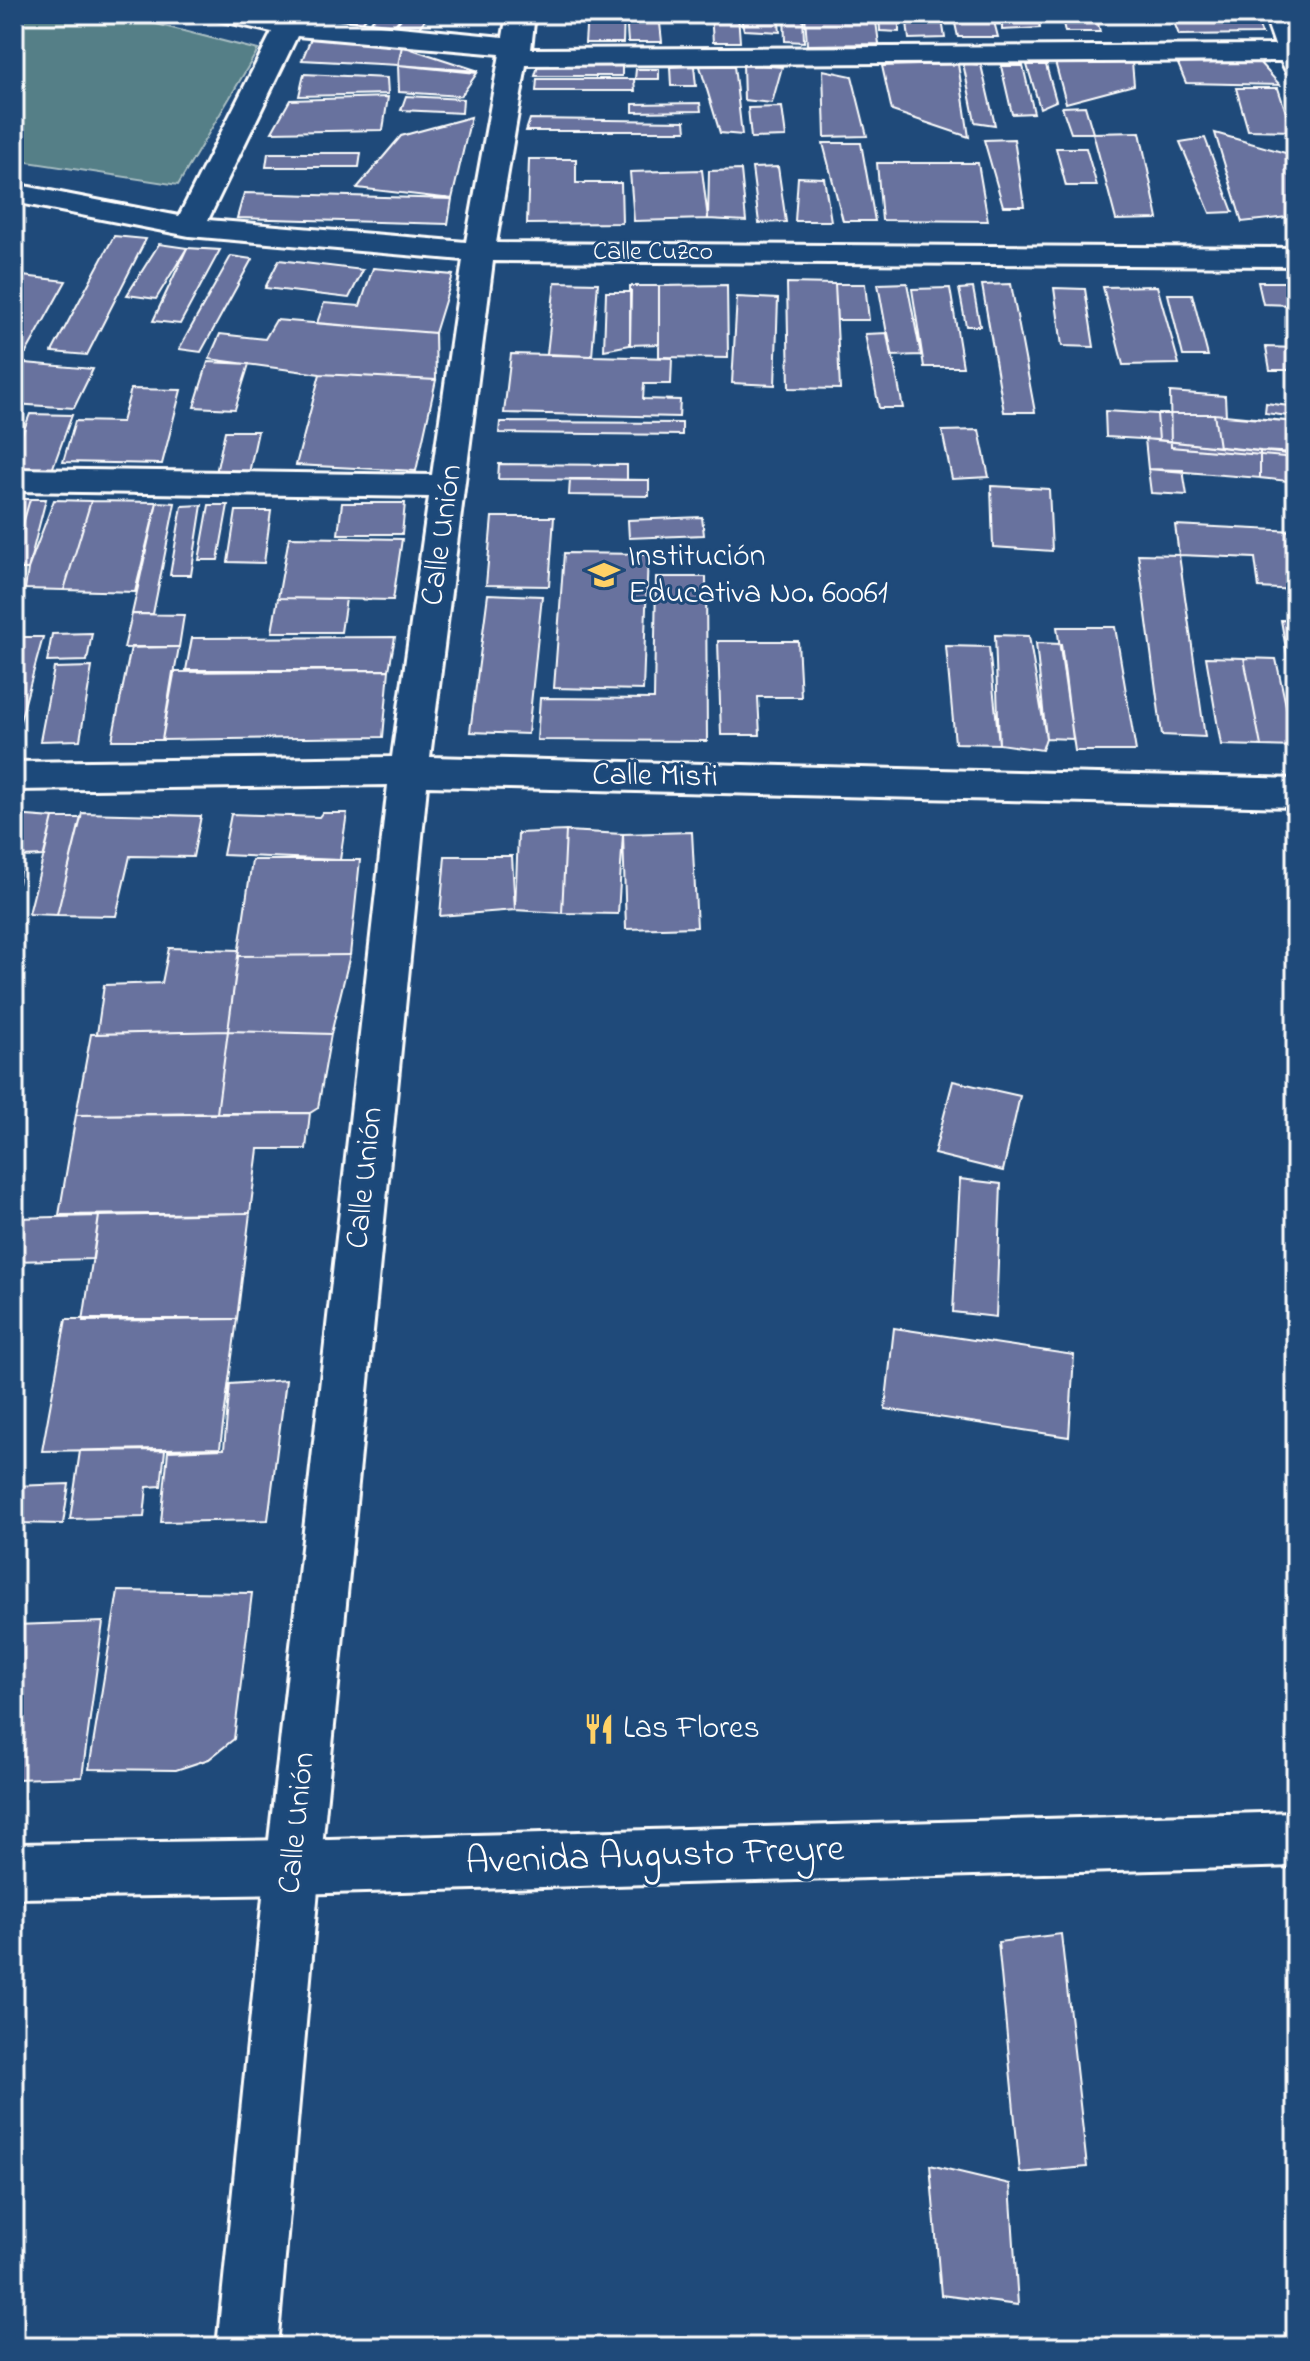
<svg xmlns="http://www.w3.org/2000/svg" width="1310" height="2361" viewBox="0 0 1310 2361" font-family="'Indie Flower',sans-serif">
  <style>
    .green { fill: #557f87; stroke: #aabfc3; stroke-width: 2 }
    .building { fill: #67729e; stroke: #fff; stroke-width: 2 }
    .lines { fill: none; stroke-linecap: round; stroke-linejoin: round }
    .minor-casing { stroke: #fff; stroke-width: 6 }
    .secondary-casing { stroke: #fff; stroke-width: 6 }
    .minor { fill: #1f4a7a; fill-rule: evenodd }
    .secondary { fill: #1f4a7a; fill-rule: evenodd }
    .labels { text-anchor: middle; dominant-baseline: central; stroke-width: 6; stroke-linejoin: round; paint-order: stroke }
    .far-street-label { font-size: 26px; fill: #fff; stroke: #1f4a7a }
    .street-label { font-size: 32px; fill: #fff; stroke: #1f4a7a }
    .poi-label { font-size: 32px; fill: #fff; stroke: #1f4a7a; text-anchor: start }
    .near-street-label { font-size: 38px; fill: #fff; stroke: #1f4a7a }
  </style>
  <rect width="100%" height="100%" fill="#1f4a7a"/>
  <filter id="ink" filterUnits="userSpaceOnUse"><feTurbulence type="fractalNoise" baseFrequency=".0125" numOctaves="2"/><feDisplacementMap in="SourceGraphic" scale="16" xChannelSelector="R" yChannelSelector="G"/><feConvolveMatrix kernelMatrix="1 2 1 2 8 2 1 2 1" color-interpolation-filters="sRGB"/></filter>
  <g filter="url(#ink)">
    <path class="green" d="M14,14H117L258,50L178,185L14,160Z"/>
    <path class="building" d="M351,14H370L359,25L344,21Z
      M378,14H404L388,33L365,28Z
      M405,14H430L415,32L393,29Z
      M587,14H624L623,43H585Z
      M626,14H659L662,42H628Z
      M711,14H738L740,42H713Z
      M740,14H778L780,32L744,30Z
      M784,14H803L804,42L785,41Z
      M805,14H875L879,44L807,45Z
      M879,14H899V32L880,31Z
      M906,14H941L945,38L909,39Z
      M953,14H992L998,37H958Z
      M1002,14H1038L1040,28L1002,30Z
      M1061,14H1096L1100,32H1065Z
      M1102,14H1214L1215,18L1104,19Z
      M1171,14H1254L1262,34L1179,35Z
      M313,33L402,46L398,65L302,60Z
      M402,46L479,71L398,65Z
      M1055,62H1132L1134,85L1066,103Z
      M1259,62L1280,85L1186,83L1178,64Z
      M699,63L734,66L742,135L720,133Z
      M963,63L981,65L995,125L975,122Z
      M743,64L782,67L772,103L744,100Z
      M958,64L969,137L892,111L882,66Z
      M398,65L477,73L461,96L399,92Z
      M622,65V76H535L538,66Z
      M1027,65H1046L1056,101L1040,108Z
      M694,66L696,86H671L670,67Z
      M1001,66H1023L1034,113L1012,114Z
      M636,69H659V79H635Z
      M823,70L852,76L867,136L825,137Z
      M304,74L387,78L388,94L299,96Z
      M537,79H634L635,91H536Z
      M1236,88H1278L1292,131L1248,130Z
      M406,96L463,99L462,113L401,110Z
      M388,97L383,130L272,132L290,100Z
      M700,103L701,111L633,112V104Z
      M1085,106L1093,133H1071L1062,107Z
      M782,107L786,137L751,138L748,108Z
      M471,117L452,199L357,188L401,136Z
      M530,119L685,121L686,131H526Z
      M1140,132L1158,219L1116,220L1093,133Z
      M1215,133L1296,156V216L1242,222Z
      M1205,138L1233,212L1210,213L1180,142Z
      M1014,139L1024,206H1003L984,140Z
      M823,143H861L875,221H843Z
      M1056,148H1086L1097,186H1066Z
      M268,153H361L359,167H266Z
      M529,159H576V183H621L622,223L527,224Z
      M877,163H978L988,221L882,220Z
      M778,167L786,222L759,223L752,168Z
      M702,170L708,219L634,221L630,172Z
      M741,170L746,221L708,219L709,171Z
      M798,177L824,178L831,221H795Z
      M244,193L452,199L448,224L237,218Z
      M114,236L146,239L87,355L52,352Z
      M159,244L187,248L156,299L127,295Z
      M187,248L220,250L180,324L153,321Z
      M231,256L252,259L201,352L179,349Z
      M279,260L363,270L349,298L265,288Z
      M373,268L453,275L435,333L317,323L324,303L360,306Z
      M14,275L66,281L26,353L14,352Z
      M555,282L598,283L592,356L547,354Z
      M1258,282H1296V327L1291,305L1263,304Z
      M787,283L835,284L840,389L789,388Z
      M907,283L921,355L891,356L878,284Z
      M835,284H865L869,320H837Z
      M1011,284L1035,412H1004L982,285Z
      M727,285L728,358L659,357V286Z
      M630,286H659V344L630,345Z
      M1157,286L1179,364L1123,365L1103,287Z
      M950,288L963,367H924L912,289Z
      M973,288L980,326H966L959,289Z
      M1054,288L1085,289L1094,347L1062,346Z
      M606,292H631L630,345L604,350Z
      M1168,294H1192L1208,356H1183Z
      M737,297L778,299L775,385L732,383Z
      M276,320L435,333L436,380L320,374L209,359L220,334L265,339Z
      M888,333L903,408H879L865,334Z
      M1266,347L1296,348V370H1270Z
      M511,354L672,358L671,384H644L643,399L680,400L679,417L504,413Z
      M14,362L93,369L74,408L14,404Z
      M208,362L249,364L235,409L194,407Z
      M320,374L436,380L416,471L296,465Z
      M131,389L181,390L162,464L63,462L75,421L122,422Z
      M1170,392L1225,396L1226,416L1296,422V458L1171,447Z
      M1266,403L1296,407V417L1265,413Z
      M1105,411L1157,414L1159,440L1106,437Z
      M30,414L72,415L52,470L14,468V455Z
      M1157,414H1214L1219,447L1159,440Z
      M1214,414L1296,422V455L1219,447Z
      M500,422L682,423V435L499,433Z
      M979,430L989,477L952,479L942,431Z
      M225,431H258L249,473H216Z
      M1145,439L1260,451V478L1148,469Z
      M1260,451L1296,453V482L1260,478Z
      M499,464L627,465V480L498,479Z
      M1148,469L1183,470L1187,495L1151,493Z
      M570,479L649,480V496L569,495Z
      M991,486L1049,489L1052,551L993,547Z
      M14,499H30L14,556Z
      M30,499H46L28,569H14V556Z
      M54,500L91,501L64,590L25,589L28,569Z
      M91,501L157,502L135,592L64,590Z
      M157,502L175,503L153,614H132Z
      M342,503H405L402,534H338Z
      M202,505L191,575H170L182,506Z
      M209,505H228L218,560H199Z
      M236,511H271L264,563L228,562Z
      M492,517H554L549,586L486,585Z
      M702,517L704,535L629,538L628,520Z
      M1175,525L1296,531V590L1259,588L1255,558L1179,555Z
      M289,537L402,539L393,600L278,598Z
      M564,553L648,554L643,690L554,688Z
      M1138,554L1179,555L1205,737L1162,735Z
      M656,577H706L707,741L537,740L540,698L654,699Z
      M488,594L542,596L528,734L470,732Z
      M278,598L346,599L341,632H272Z
      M132,614L184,615L179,647L124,648Z
      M1281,620L1296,621V665L1289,666Z
      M1057,627H1115L1136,751H1075Z
      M92,633L87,661L47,662L52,634Z
      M995,635L1029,636L1046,738L1042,750L999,744Z
      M15,637H43L14,743V640Z
      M395,637L389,670H186L192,638Z
      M718,641H798L801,697H758L760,735H721Z
      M1036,643L1061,644L1073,739L1046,738Z
      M946,646L989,647L999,744L955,743Z
      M131,647H179L162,740H112Z
      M1206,657L1244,658L1261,746L1221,745Z
      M1244,658L1276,659L1295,747L1261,746Z
      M92,667L80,740L40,741L54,668Z
      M389,670L383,737L162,740L173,672Z
      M82,813L201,816L193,857L130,856L116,916L57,915Z
      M322,813H347L340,860L223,855L231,814L319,817Z
      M14,815L53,818L44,856L22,857L18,883H14Z
      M53,818H81L57,915L29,914Z
      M566,831L562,913L515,910L518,833Z
      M566,831L623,834L618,914L562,913Z
      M692,832L697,927L626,929L623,834Z
      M445,856H512L515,910L440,916Z
      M252,860H360L350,955L238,956Z
      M169,948L239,950L228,1031L97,1034L104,985L162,983Z
      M350,955L331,1034L228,1031L238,956Z
      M228,1031L331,1034L318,1108L310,1113H217Z
      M228,1031L217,1113L76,1115L91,1034Z
      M953,1081L1020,1096L1003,1171L934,1154Z
      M310,1113L306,1149H258L250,1213L59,1215L76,1115Z
      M960,1179L1001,1184L996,1317L953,1312Z
      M250,1213L237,1319L83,1321L99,1216Z
      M99,1216L93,1259L14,1261V1218Z
      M66,1319H237L220,1448L42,1451Z
      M894,1328L1074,1355L1069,1437L885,1409Z
      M286,1380L268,1520L161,1522L168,1451L224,1449L230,1384Z
      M165,1450L161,1486L147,1487L144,1517L70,1519L80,1451Z
      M69,1484L63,1524L14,1523V1486Z
      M118,1591L252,1593L234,1739L209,1759L176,1770L89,1769Z
      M103,1622L82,1777L14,1779V1625Z
      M1061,1934L1087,2167L1020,2173L998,1942Z
      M930,2165L1010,2184L1018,2305L941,2295Z"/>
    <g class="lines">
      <defs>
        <path id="minor" d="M214,14H266L503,37L507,14H535L531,49L1275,45L1264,14H1292L1296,26V73L1286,71L1281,61L526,65L496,243L1296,248V266L493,261L430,757L1296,779V807L427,786L320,1867L277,2347H217L266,1867L388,785L14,790V762L392,757L429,497L14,491V469L432,475L463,260L189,236L14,202V184L179,216L272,32L218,20ZM297,36L500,54L466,242L208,220Z"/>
        <path id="secondary" d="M1296,1812V1866L293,1894L14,1898V1844L293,1840Z"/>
      </defs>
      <use href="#minor" class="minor-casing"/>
      <use href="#secondary" class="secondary-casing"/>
      <use href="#minor" class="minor"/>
      <use href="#secondary" class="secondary"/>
    </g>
  </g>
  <defs>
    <symbol id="school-bare" viewBox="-9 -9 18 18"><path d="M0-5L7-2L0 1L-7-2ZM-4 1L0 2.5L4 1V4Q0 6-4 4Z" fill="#ffd166" stroke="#1f4a7a" stroke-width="2.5" paint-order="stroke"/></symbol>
    <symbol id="restaurant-bare" viewBox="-9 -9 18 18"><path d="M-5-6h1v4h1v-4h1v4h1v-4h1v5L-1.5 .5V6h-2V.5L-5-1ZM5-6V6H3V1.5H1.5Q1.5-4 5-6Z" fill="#ffd166" stroke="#1f4a7a" stroke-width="2.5" paint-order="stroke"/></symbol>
  </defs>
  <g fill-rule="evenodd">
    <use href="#school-bare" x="582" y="553" width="44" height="44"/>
    <use href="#restaurant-bare" x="577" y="1707" width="44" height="44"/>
  </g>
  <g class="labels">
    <g class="far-street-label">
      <text x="653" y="253">Calle Cuzco</text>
    </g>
    <g class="street-label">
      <text transform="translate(443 535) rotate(-82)">Calle Unión</text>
      <text transform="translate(655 777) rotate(1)">Calle Misti</text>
      <text transform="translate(366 1178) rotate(-84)">Calle Unión</text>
      <text transform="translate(298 1823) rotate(-84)">Calle Unión</text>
    </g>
    <g class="poi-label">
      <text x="628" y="557">Institución<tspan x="628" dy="37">Educativa No. 60061</tspan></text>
      <text x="623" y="1729">Las Flores</text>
    </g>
    <g class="near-street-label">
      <text transform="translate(655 1857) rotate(-2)">Avenida Augusto Freyre</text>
    </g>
  </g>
  <rect width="1310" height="2361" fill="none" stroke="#1f4a7a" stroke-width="48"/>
  <rect x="24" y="24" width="1262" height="2313" fill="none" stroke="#fff" stroke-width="3" filter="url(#ink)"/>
</svg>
